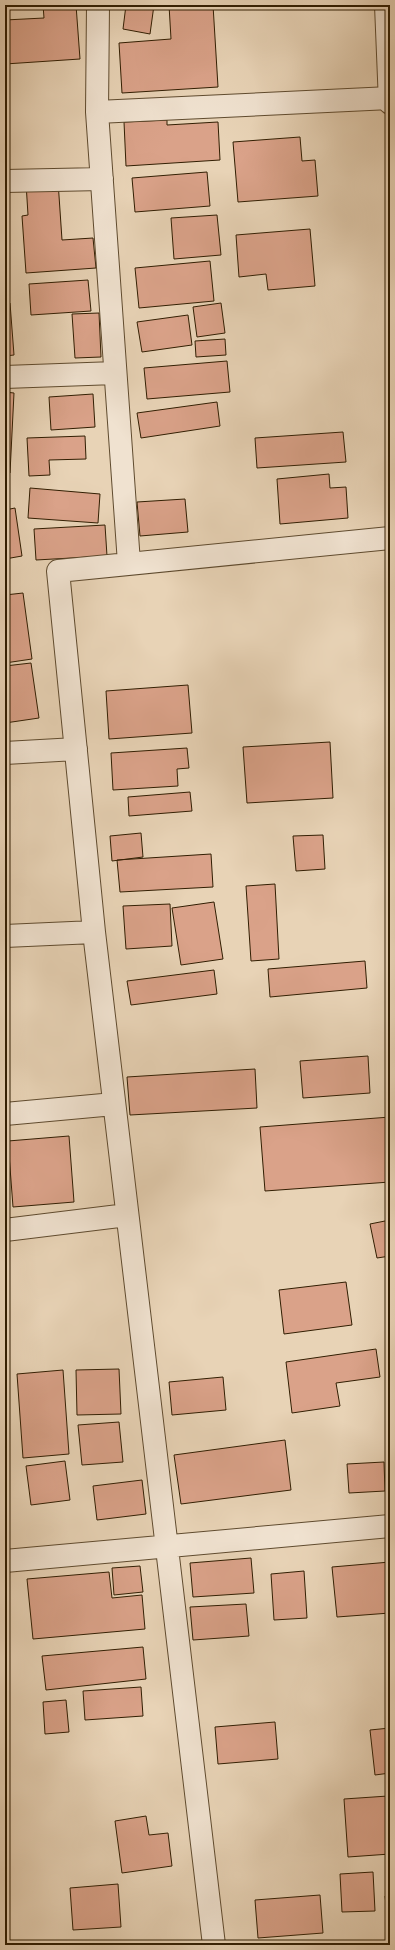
<svg xmlns="http://www.w3.org/2000/svg" width="395" height="1950" viewBox="0 0 395 1950" font-family="'IM FELL Double Pica',serif">
  <style>
    .building { fill: #daa289; stroke: #311e02 }
    .lines { fill: none; stroke-linecap: round; stroke-linejoin: round }
    .minor-casing { stroke: #5f4b2f; stroke-width: 24 }
    .tertiary-casing { stroke: #5f4b2f; stroke-width: 24 }
    .minor { stroke: #f0e2d0; stroke-width: 22 }
    .tertiary { stroke: #f0e2d0; stroke-width: 22 }
  </style>
  <rect width="100%" height="100%" fill="#e8d3b6"/>
  <filter id="stains"><feTurbulence type="fractalNoise" baseFrequency=".005" numOctaves="4"/><feColorMatrix values="0 0 0 0 .2 0 0 0 0 .09 0 0 0 0 .02 0 0 0 .5 -.17"/></filter>
  <radialGradient id="worn" r=".72"><stop offset=".6" stop-color="#630" stop-opacity="0"/><stop offset="1" stop-color="#630" stop-opacity=".3"/></radialGradient>
  <path class="building" d="M43,5H76L80,59L5,64V20L44,18Z
    M126,5H154L150,34L123,29Z
    M169,5H213L218,87L122,93L119,43L171,39Z
    M167,120V125L218,122L220,160L126,166L124,122Z
    M300,137L302,161L315,160L318,196L238,202L233,142Z
    M207,172L210,206L135,212L132,178Z
    M58,181L62,240L93,238L96,268L26,273L22,216L28,215L26,183Z
    M217,215L221,255L174,259L171,218Z
    M310,229L315,286L268,290L266,274L239,277L236,235Z
    M210,261L214,301L139,308L135,268Z
    M88,280L91,311L31,315L29,284Z
    M5,303H10L14,355L5,356Z
    M221,303L225,333L197,337L193,307Z
    M99,313L101,357L75,358L72,314Z
    M188,315L192,345L142,352L137,322Z
    M225,339L226,355L196,357L195,341Z
    M227,361L230,392L147,399L144,368Z
    M5,392L14,393L10,473H5Z
    M93,394L95,427L51,430L49,397Z
    M217,402L220,426L141,438L137,413Z
    M343,432L346,462L257,468L255,438Z
    M85,436L86,459L49,460L50,475L29,476L27,438Z
    M329,474L330,488L346,487L348,518L280,524L277,479Z
    M30,488L100,494L98,523L28,518Z
    M185,499L188,532L140,536L137,502Z
    M15,508L22,556L5,559V510Z
    M105,525L107,556L36,560L34,529Z
    M23,593L32,659L5,663V595Z
    M31,663L39,718L5,723V666Z
    M188,685L192,733L109,739L106,691Z
    M330,742L333,798L247,803L243,747Z
    M187,748L189,768L177,769L178,786L113,790L111,753Z
    M190,792L192,811L129,816L128,797Z
    M141,833L143,857L112,861L110,836Z
    M323,835L325,869L296,871L293,836Z
    M211,854L213,887L120,892L117,860Z
    M275,884L279,959L251,961L246,886Z
    M214,902L223,959L181,965L172,908Z
    M170,904L172,946L126,949L123,906Z
    M365,961L367,988L270,997L268,969Z
    M214,970L217,994L131,1005L127,981Z
    M368,1056L370,1093L303,1098L300,1061Z
    M255,1069L257,1108L130,1115L127,1077Z
    M390,1117V1182L265,1191L260,1127Z
    M69,1136L74,1202L13,1207L8,1141Z
    M390,1220V1256L377,1258L370,1224Z
    M346,1282L352,1325L284,1334L279,1290Z
    M376,1349L380,1377L336,1383L340,1406L292,1413L286,1362Z
    M119,1369L121,1414L77,1415L76,1370Z
    M63,1370L69,1454L23,1458L17,1374Z
    M223,1377L226,1410L172,1415L169,1382Z
    M119,1422L123,1462L82,1465L78,1425Z
    M285,1440L291,1490L181,1504L174,1455Z
    M65,1461L70,1500L31,1505L26,1466Z
    M384,1462L385,1491L349,1493L347,1464Z
    M142,1480L146,1514L97,1520L93,1486Z
    M251,1558L254,1593L193,1597L190,1563Z
    M390,1562V1613L337,1617L332,1567Z
    M140,1566L143,1592L114,1595L112,1568Z
    M304,1571L307,1618L274,1620L271,1574Z
    M109,1572L112,1598L142,1595L145,1629L33,1639L27,1579Z
    M246,1604L249,1636L193,1640L190,1607Z
    M143,1647L146,1679L46,1690L42,1656Z
    M141,1687L143,1716L85,1720L83,1691Z
    M66,1700L69,1732L45,1734L43,1702Z
    M275,1722L278,1759L218,1764L215,1727Z
    M390,1728V1773L375,1775L370,1730Z
    M386,1782H390V1854L348,1857L344,1799L388,1796Z
    M146,1816L149,1835L168,1833L172,1866L122,1873L115,1821Z
    M373,1872L375,1911L342,1912L340,1874Z
    M118,1884L121,1927L73,1930L70,1888Z
    M320,1895L323,1933L258,1938L255,1900Z
    M390,1895V1923H388L385,1896Z"/>
  <g class="lines">
    <defs>
      <path id="minor" d="M98,5L97,112L129,563
        M97,112L390,98
        M5,181L102,179
        M5,377L115,373
        M5,753L76,749
        M94,932L58,571L390,538
        M5,936L94,932L214,1945
        M5,1114L114,1104
        M5,1230L127,1215
        M5,1561L390,1526"/>
      <path id="tertiary" d="M386,5L390,103"/>
    </defs>
    <use href="#minor" class="minor-casing"/>
    <use href="#tertiary" class="tertiary-casing"/>
    <use href="#minor" class="minor"/>
    <use href="#tertiary" class="tertiary"/>
  </g>
  <rect width="395" height="1950" fill="none" stroke="#e8d3b6" stroke-width="20"/>
  <rect x="6" y="6" width="383" height="1938" fill="none" stroke="#311e02" stroke-width="2"/>
  <rect x="10" y="10" width="375" height="1930" fill="none" stroke="#311e02"/>
  <rect width="100%" height="100%" filter="url(#stains)"/>
  <rect width="100%" height="100%" fill="url(#worn)"/>
</svg>
